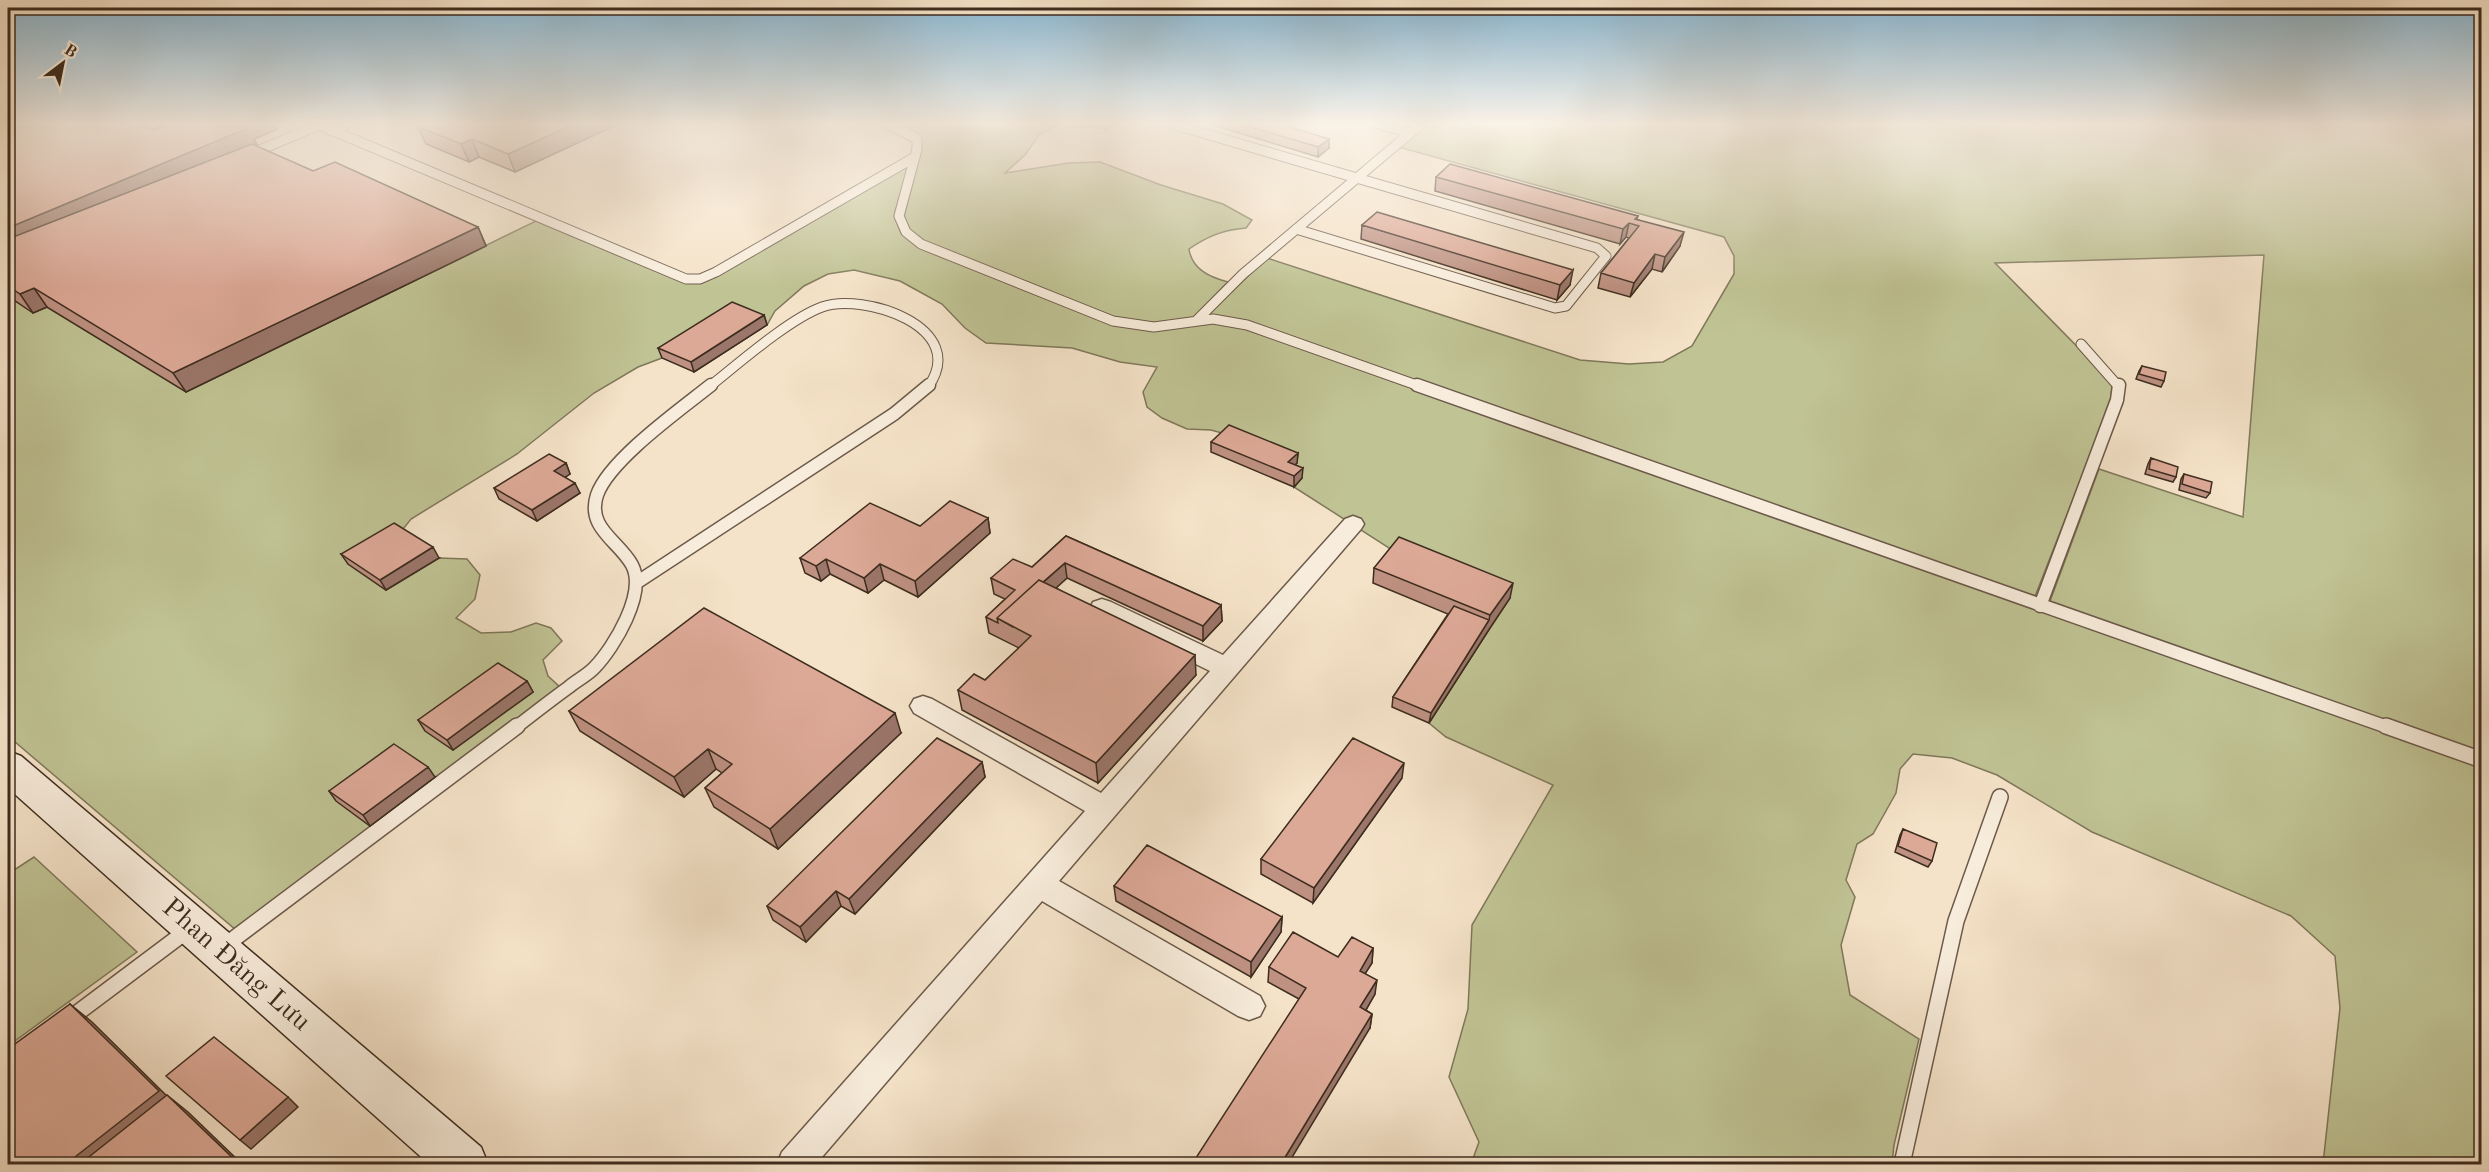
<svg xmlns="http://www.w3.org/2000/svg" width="2489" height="1172" viewBox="0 0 2489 1172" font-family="'Old Standard TT',serif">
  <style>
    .green { fill: #c0c394; stroke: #7f785a; stroke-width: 1.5 }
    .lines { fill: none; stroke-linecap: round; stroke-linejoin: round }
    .lane-far2-casing { stroke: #6c5a4a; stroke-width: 11 }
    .lane-far1-casing { stroke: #6c5a4a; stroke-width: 15 }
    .lane-casing { stroke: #6c5a4a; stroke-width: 18 }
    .street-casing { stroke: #6c5a4a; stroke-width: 3 }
    .secondary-casing { stroke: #3e2d1f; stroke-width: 3 }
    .lane-far2 { stroke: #f8eddc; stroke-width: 9 }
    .lane-far1 { stroke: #f8eddc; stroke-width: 12 }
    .lane { stroke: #f8eddc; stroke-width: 15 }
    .street { fill: #f8eddc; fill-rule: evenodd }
    .secondary { fill: #f8eddc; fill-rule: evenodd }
    .wall { fill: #be9182; stroke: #3e2d1f; stroke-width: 1.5 }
    .shaded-wall { fill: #9b766a; stroke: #3e2d1f; stroke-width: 1.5 }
    .building { fill: #dda997; stroke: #3e2d1f; stroke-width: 1.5 }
    .labels { text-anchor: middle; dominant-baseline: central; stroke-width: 5; stroke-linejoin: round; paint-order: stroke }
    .near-street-label { font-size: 27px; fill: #3e2d1f; stroke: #f8eddc }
  </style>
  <rect width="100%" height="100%" fill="#f5e3c9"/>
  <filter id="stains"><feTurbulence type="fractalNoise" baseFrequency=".00333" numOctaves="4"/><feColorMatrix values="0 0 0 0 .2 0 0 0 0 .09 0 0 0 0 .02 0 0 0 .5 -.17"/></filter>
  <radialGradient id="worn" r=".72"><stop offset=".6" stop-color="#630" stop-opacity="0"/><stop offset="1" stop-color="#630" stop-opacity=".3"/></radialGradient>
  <path class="green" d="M896,124H1120L1107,129L1059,125L1039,135L1025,155L1005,173L1069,163L1100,162L1161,185L1223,204L1252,220L1246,228C1223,230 1208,236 1189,249C1192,269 1209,277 1228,282L1193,318L1155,324L1117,318L925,242L910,231L904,216L922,149L921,138Z
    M1426,124H2481V755L2049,604L2099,469L2243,517L2264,255L1995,263L2113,383L2111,398L2091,453L2034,599L1251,323L1205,317L1267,258L1580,360L1629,364L1663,362L1692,346L1734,274V256L1724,237L1398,147Z
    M909,164L894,216L901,233L917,246L1112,324L1213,322L1245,328L2481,765V1164H2323L2340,1008L2335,956L2291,916L2092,832L1997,775L1952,758L1913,754L1900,769L1896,793L1873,834L1857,844L1846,880L1855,897L1841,945L1850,995L1919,1039L1894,1145L1892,1164H1471L1479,1142L1449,1077L1468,1009L1472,925L1553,785L1446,737L1429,723L1488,631L1397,553L1294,487L1302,478L1229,435L1211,430L1187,429L1162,418L1147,407L1143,392L1157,367L1120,362L1072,348L986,343L965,328L942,304L900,281L854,270L828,274L804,286L775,311L767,325L735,312L662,358L638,367L594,393L517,454L411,519L400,533L348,564L386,590L439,558L467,559L480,575L475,599L456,618L481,633L511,632L536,623L551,628L562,641L543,660L548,676L561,688L236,930L8,736V296L33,312L47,307L186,392L538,220L700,281Z
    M34,857L137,952L8,1046V874Z"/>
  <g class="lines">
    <defs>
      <path id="lane-far2" d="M317,124L686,279H700L716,272L915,157
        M888,124L917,139V149L899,216L906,232L921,244L1113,321L1154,327L1213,319L1247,325L1422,387
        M1378,124L1410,133
        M1175,125L1597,248L1606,256L1566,306L1555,308L1296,229
        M331,131L347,124
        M248,155L319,125
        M1196,321L1243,274L1421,124
        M2081,344L2119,387
        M709,387C738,364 789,319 822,307C863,292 971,327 928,387"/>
      <path id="lane-far1" d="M1417,385L2390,728
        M636,583L894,414L929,385
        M2040,606L2117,400L2119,385
        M515,728C533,714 551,700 569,687C577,680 588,675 595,667C614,647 647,593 632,565C619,541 586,528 597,495C609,460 681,409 711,385"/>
      <path id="lane" d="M2386,726L2482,760
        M223,947L517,726
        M68,1020L188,930
        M1902,1164L1956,921L2000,797"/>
      <path id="street" d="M1353,516L1361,519L1364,524L1361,529L1059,881L1260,996L1265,1006L1260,1016L1249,1020L1238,1016L1042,901L816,1164H777L782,1152L1085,811L914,713L910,706L914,699L923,696L932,699L1101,793L1210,671L1093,614L1090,608L1093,602L1102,599L1111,602L1223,655L1345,519Z"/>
      <path id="secondary" d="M8,751L21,756L481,1147L488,1164H429L8,788Z"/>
    </defs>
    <use href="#lane-far2" class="lane-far2-casing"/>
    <use href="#lane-far1" class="lane-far1-casing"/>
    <use href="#lane" class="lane-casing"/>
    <use href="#street" class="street-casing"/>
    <use href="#secondary" class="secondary-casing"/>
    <use href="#lane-far2" class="lane-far2"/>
    <use href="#lane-far1" class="lane-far1"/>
    <use href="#lane" class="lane"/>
    <use href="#street" class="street"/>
    <use href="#secondary" class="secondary"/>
  </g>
  <path class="wall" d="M8,124L153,130L158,128L156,124L277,129L254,139L257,145L256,146L313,171L478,227L486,246L186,392L47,307L33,313L8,296Z
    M618,124L515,172L479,157L469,162L426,144L418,127Z
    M1209,124H1279L1329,139V148L1318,157Z
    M1436,177L1638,216L1637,219L1680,246L1662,272L1652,269L1630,297L1598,288L1601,273L1629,238L1626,237L1620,244L1435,191Z
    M1362,225L1570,285L1557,300L1361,239Z
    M764,315L767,325L694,372L662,358L658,348Z
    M2142,366L2164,381L2161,387L2136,379L2139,371Z
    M1211,442L1298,453L1297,463L1295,465L1302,478L1294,487L1211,452Z
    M2151,458L2176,477L2173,482L2145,474L2148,464Z
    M566,463L570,474L565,477L580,493L537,521L499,499L494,488Z
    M2184,474L2210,493L2206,498L2179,490L2181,479Z
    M988,518L990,533L918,597L884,580L868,593L830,574L821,581L805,573L800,558L920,526Z
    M1066,536L1221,605L1222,621L1203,641L1067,578L1056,588L1196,675L1098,783L962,710L958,690L985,680L1019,648L989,633L986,617L1005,599L994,594L991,578L1032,567Z
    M341,554L439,558L386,590L348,564Z
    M1374,568L1510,598L1488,631L1429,723L1392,707L1393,697L1448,614L1373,583Z
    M527,681L533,692L453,750L425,731L418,720Z
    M569,711L901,733L778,849L714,807L705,788L722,773L716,769L684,797L580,731Z
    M982,762L985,777L855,914L841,906L806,942L773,920L767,906Z
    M435,777L370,826L336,801L329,791Z
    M1402,778L1313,903L1261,874V859Z
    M1903,829L1932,861L1928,867L1895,852L1900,835Z
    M1114,886L1282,917L1281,932L1251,977L1116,901Z
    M1373,948L1372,963L1365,973L1375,994L1366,1010L1372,1014L1370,1028L1299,999L1268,982L1269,967L1338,957Z"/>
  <path class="shaded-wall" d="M238,124H275L277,129L254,139L257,145L8,252V228Z
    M574,124H618L515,172L508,154Z
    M472,139L479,157L469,162L461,144Z
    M1329,139V148L1318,157V147Z
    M1629,223L1626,237L1620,244L1623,229Z
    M478,227L486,246L186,392L173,373Z
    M1684,232L1680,246L1662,272L1665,257Z
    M1655,254L1652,269L1630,297L1634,283Z
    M1573,270L1570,285L1557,300L1560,285Z
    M34,288L47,307L33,313L20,294Z
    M764,315L767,325L694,372L691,362Z
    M1298,453L1297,463L1288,472V462Z
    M566,463L570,474L558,482L554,471Z
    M1303,468L1302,478L1294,487V476Z
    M575,483L580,493L537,521L532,510Z
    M988,518L990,533L918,597L915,581Z
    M433,547L439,558L386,590L380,580Z
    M826,559L830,574L821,581L816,566Z
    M1065,563L1067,578L1013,627L1001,620Z
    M880,564L884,580L868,593L864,578Z
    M1513,583L1510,598L1488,631L1429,723L1431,713L1489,620L1490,615Z
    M1221,605L1222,621L1203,641V626Z
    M1195,655L1196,675L1098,783L1096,763Z
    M527,681L533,692L453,750L447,740Z
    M895,713L901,733L778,849L770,829Z
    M708,749L716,769L684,797L674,777Z
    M982,762L985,777L855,914L849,899Z
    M1404,763L1402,778L1313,903L1314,888Z
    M428,767L435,777L370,826L363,815Z
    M836,891L841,906L806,942L800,927Z
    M1282,917L1281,932L1251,977V962Z
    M1373,948L1372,963L1358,985L1360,971Z
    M1377,980L1375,994L1359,1022L1360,1007Z
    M70,1004L92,1022L180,1109L111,1164H66Z
    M1372,1014L1370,1028L1288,1164H1281Z
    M167,1095L188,1112L242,1164H239Z
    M288,1097L298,1107L251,1149L240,1140Z"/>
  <path class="building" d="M8,124H135L153,130L162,127L156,124H238L248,128L8,228Z
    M425,124H574L508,154L472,139L461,144L418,127Z
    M1240,124H1279L1329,139L1318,147Z
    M252,144L313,171L335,162L478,227L173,373L34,288L20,294L8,286V239Z
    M1450,164L1638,216L1635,219L1684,232L1665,257L1655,254L1634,283L1601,273L1639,226L1629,223L1623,229L1436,177Z
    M1377,212L1573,270L1560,285L1362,225Z
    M732,302L764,315L691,362L658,348Z
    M2142,366L2166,372L2164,381L2139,374Z
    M1229,425L1298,453L1288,462L1303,468L1294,476L1211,442Z
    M549,454L566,463L554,471L575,483L532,510L494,488Z
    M2151,458L2178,467L2176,477L2149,469Z
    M2184,474L2212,482L2210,493L2182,484Z
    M950,501L988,518L915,581L880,564L864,578L826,559L816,566L800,558L870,503L920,526Z
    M394,523L433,547L380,580L341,554Z
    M1066,536L1221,605L1203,626L1065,563L1043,582L1039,580L997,618L998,623L986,617L1015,590L991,578L1013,559L1032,567Z
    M1399,537L1513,583L1490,615L1374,568Z
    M1039,580L1195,655L1096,763L958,690L974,674L985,680L1031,636L997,618Z
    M1454,606L1489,620L1431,713L1393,697Z
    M704,608L895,713L770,829L705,788L732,764L708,749L674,777L569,711Z
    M498,663L527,681L447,740L418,720Z
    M937,738L982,762L849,899L836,891L800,927L767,906Z
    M1353,738L1404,763L1314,888L1261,859Z
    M394,744L428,767L363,815L329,791Z
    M1903,829L1937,843L1932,861L1898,846Z
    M1147,845L1282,917L1251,962L1114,886Z
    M1293,932L1338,957L1352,937L1373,948L1360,971L1377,980L1360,1007L1372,1014L1281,1164H1192L1306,988L1269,967Z
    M70,1004L159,1091L66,1164H8V1049Z
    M214,1037L288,1097L240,1140L166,1076Z
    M167,1095L239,1164H80Z"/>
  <linearGradient id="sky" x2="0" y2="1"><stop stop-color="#89b8d4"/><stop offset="0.43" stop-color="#faf2e7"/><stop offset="1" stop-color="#faf2e7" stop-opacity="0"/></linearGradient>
  <rect width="2489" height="288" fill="url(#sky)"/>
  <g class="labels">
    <g class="near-street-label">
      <text transform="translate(236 965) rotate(41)">Phan Đăng Lưu</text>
    </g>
  </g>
  <rect width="2489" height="1172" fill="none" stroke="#f5e3c9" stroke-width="30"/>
  <rect x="9" y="9" width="2471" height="1154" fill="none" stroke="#3e2d1f" stroke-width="3"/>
  <rect x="15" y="15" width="2459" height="1142" fill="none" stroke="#3e2d1f" stroke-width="1.5"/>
  <g transform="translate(63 63) rotate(32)" stroke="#f8eddc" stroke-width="4.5" paint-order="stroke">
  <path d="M0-4.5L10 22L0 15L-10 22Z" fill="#3e2d1f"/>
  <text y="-9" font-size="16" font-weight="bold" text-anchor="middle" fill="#3e2d1f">B</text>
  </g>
  <rect width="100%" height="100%" filter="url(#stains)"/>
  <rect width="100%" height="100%" fill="url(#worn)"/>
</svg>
